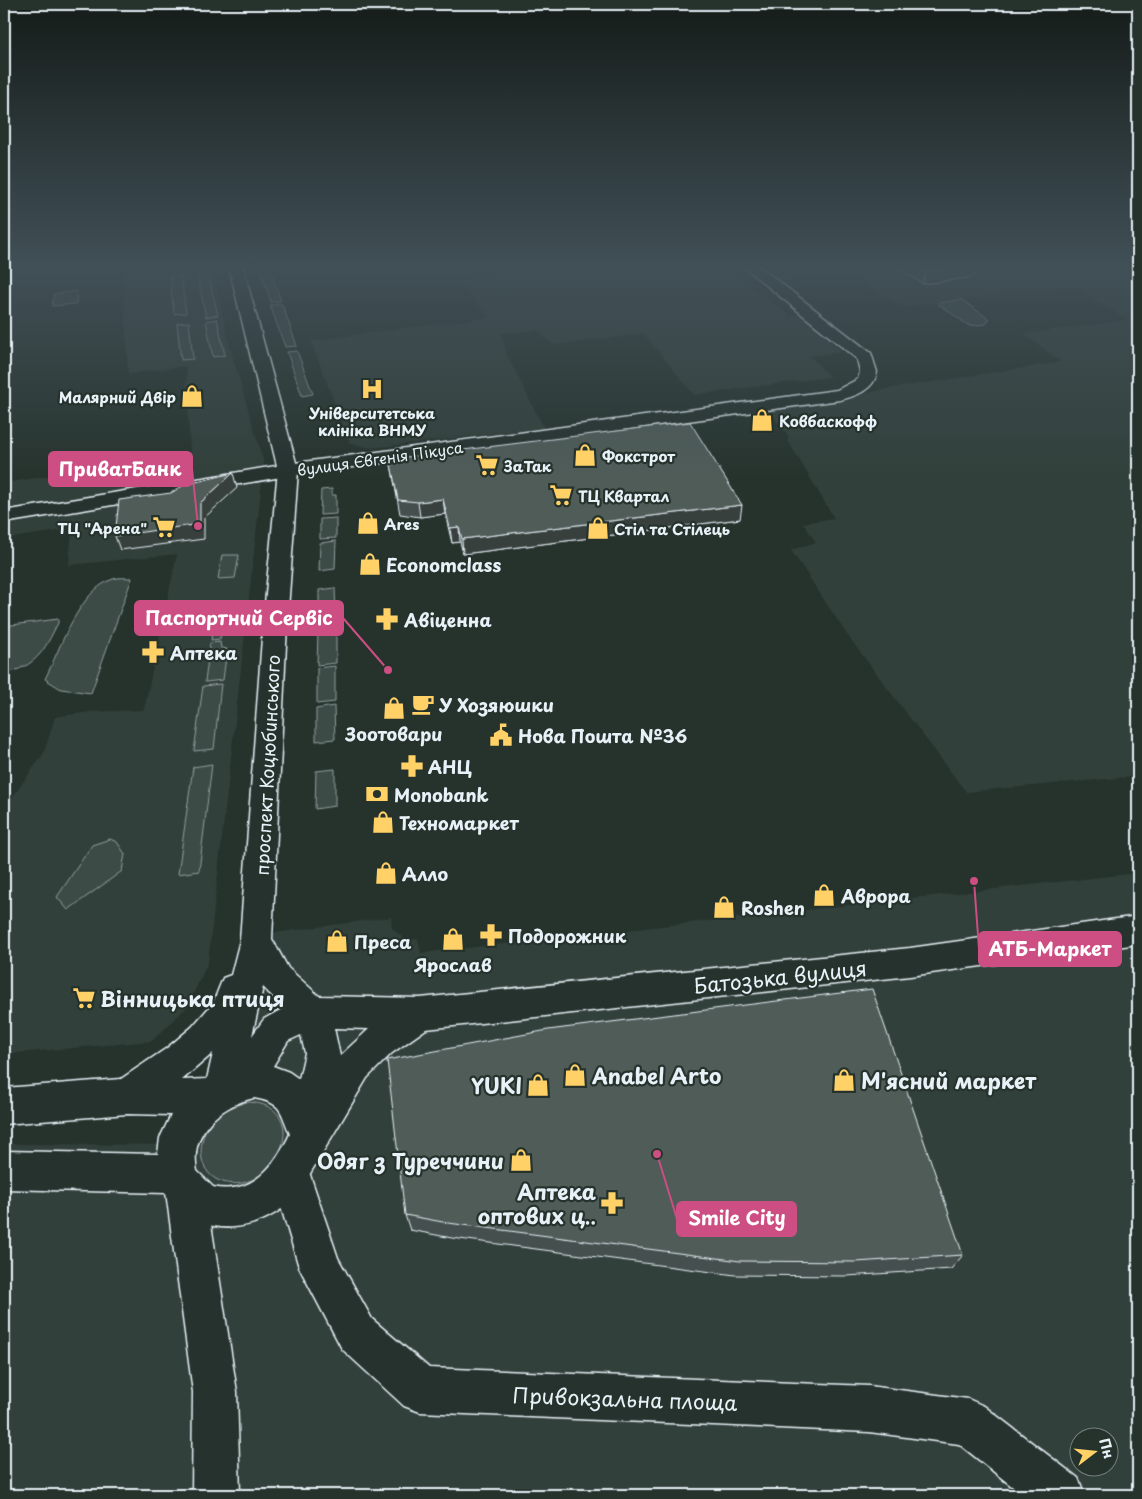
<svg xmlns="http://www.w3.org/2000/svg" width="1142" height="1499" viewBox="0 0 1142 1499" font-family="'Playpen Sans',sans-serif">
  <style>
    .built { fill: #333f3a; fill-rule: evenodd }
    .green { fill: #3e4b47; stroke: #939ea0 }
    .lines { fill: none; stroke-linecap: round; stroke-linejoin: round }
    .minor-casing { stroke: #e8f1f8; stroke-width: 3 }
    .major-casing { stroke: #e8f1f8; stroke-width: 3 }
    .minor { fill: #26332d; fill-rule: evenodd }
    .major { fill: #26332d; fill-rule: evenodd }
    .wall { fill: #454f4d; stroke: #e8f1f8 }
    .shaded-wall { fill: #38403e; stroke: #e8f1f8 }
    .building { fill: #505c59; stroke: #e8f1f8 }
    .labels { text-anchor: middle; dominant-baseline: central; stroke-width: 4.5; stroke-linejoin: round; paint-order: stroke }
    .far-poi-label { font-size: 15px; font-weight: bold; fill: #e8f1f8; stroke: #26332d; text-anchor: start }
    .far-street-label { font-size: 15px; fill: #e8f1f8; stroke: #26332d }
    .poi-label { font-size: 18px; font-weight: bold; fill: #e8f1f8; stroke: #26332d; text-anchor: start }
    .street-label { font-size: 18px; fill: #e8f1f8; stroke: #26332d }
    .near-street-label { font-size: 21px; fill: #e8f1f8; stroke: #26332d }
    .near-poi-label { font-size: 21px; font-weight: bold; fill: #e8f1f8; stroke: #26332d; text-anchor: start }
    .leader { fill: none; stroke: #cc4e82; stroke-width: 2 }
    .callout-dot { fill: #cc4e82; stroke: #26332d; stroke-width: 2 }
    .callout { fill: #cc4e82; stroke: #cc4e82; stroke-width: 2 }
    .callout-label { font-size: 19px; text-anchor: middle; font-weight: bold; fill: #fff }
  </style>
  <rect width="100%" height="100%" fill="#26332d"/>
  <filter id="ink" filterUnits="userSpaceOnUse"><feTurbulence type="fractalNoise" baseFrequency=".02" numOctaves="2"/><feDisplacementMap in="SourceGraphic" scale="10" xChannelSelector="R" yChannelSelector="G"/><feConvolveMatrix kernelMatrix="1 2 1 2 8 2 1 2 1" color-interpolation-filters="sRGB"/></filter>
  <g filter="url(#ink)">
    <path class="built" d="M123,267H213L231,351L264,463L208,962L187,1007L152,1041L4,1054V809L44,753L55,717L90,712L144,710L177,554L69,565L72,529L4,539V483L190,454L186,366L128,374Z
      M555,267H724L791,316L799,314L841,350L838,353L810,356L830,377L694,395L644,334L553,345L538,330L501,333L507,355L544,428L372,448L350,444L311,341L488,317L460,282Z
      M751,267H1138V776L966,792L848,636L791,550L816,542L803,523L834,518L788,441V435L766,408L848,398L880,390L1061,362L1024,334L1127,320L1073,286L902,307L844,272L772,283Z
      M1138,873V1495H4V1144L211,1145L259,935L391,917L392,928L406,940L418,939L421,953ZM1080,1436H1110V1466H1080Z"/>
    <path class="green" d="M259,267H269L281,301L271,302Z
      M207,271L218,315L206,317L197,274Z
      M181,276L186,313L174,314L170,277Z
      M77,291L76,304L52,306L54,294Z
      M962,300L989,319L986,324L969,326L937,303Z
      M282,304L297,346L285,347L270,305Z
      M217,319L225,355L213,357L206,321Z
      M189,322L193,359L181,360L177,323Z
      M297,351L313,394L302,396L287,352Z
      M332,489V495H336V514L320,515L321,490Z
      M336,518V538L320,539V519Z
      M336,541L335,569L319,571L320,543Z
      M222,555H239L235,578L218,579Z
      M132,578L91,693L61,689L45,679C60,649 79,590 113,579C119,577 126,578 132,578Z
      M335,588L336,614L319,616V590Z
      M224,606L220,639L211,640L216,607Z
      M58,619V623C43,652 38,665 4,674V626Z
      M336,626V663L317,665L318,631H322L323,627Z
      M220,642L221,648L227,649L223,680L205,682L210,643Z
      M335,666V702L317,704V668Z
      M221,684L214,749L194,751L203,686Z
      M334,706L335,739L316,741V709Z
      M212,764L199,871L178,874L193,767Z
      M335,769V806L315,809L316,771Z
      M110,839L117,842L125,854L122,871L68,910L57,897L92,845Z
      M247,1102C318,1105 274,1197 223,1182C198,1175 196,1144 209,1125C218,1112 233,1106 247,1102Z"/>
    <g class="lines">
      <defs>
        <path id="minor" d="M744,267H760L871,353L877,372C874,390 856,396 840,400L288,476L4,523V511L288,464L837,390L858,379L860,372L857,359Z
          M291,1154L305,1160L338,1258L372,1319L429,1368L869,1386L968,1399L984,1406L1078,1478L1085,1495H1023L959,1444L869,1432L420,1412L404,1406L342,1349L299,1267L271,1174L277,1160Z
          M186,1172L200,1178L206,1192L237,1392L240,1495H192L193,1392L166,1192L172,1178Z"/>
        <path id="major" d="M229,267H243L298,470L287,624L272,939L288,968L319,996L420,998L910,948L1138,916V944L910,976L426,1029L392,1053L367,1078L296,1197C269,1223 232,1236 197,1221C183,1215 172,1207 166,1193L4,1189V1151L158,1154L160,1138L171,1115L127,1114L4,1124V1088L121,1079L167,1048L192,1027L213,1003L223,978L231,975L240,940L263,624L278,470ZM263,987L284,1008L264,1019L252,1036ZM334,1028L369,1029L340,1056ZM301,1035L305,1053L299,1079L289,1072L273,1066L288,1041ZM213,1053L207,1079L182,1080ZM254,1098C283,1103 280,1111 290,1134C275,1166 252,1196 213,1187L197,1171C189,1133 219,1106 254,1098Z"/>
      </defs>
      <use href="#minor" class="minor-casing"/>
      <use href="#major" class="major-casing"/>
      <use href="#minor" class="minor"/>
      <use href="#major" class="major"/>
    </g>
    <path class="wall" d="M896,267H976L973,277L923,284Z
      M390,459L740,519L463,554L460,542L452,543L445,514L420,517L400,514Z
      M405,1215L963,1255L951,1269L847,1276L735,1275L452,1238L410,1230Z"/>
    <path class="shaded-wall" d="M960,267H976L973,277L923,284L926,272Z
      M233,473L237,488L204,518V539L120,550L115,536L200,503Z
      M443,499L445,514L420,517L418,502Z
      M742,505L740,519L463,554L462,539Z
      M459,527L460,542L452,543L450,528Z"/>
    <path class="building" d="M918,267H960L926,272Z
      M690,422L742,505L462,539L459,527L450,528L443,499L418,502L398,500L390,459Z
      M233,473L200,503V524L115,536L119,500L171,493L184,485Z
      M872,989L963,1255L856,1262L740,1261L448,1223L405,1215L387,1060L548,1030Z"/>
  </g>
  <linearGradient id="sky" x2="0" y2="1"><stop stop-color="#151c19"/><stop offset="0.56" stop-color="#415057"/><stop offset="1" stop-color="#415057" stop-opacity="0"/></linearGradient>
  <rect width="1142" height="477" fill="url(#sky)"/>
  <defs>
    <symbol id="hospital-bare" viewBox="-9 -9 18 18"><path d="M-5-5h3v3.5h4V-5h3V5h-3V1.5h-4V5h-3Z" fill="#ffd166" stroke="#26332d" stroke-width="2.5" paint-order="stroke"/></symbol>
    <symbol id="shop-bare" viewBox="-9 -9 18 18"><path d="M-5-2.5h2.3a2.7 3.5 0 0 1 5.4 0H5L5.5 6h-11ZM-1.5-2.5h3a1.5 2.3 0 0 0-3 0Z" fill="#ffd166" stroke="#26332d" stroke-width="2.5" paint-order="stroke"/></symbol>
    <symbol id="supermarket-bare" viewBox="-9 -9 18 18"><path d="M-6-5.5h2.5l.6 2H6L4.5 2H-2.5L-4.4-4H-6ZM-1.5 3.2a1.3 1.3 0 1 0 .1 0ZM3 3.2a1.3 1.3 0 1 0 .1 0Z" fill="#ffd166" stroke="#26332d" stroke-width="2.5" paint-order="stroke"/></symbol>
    <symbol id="pharmacy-bare" viewBox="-9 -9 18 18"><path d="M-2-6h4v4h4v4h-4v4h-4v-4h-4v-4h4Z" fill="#ffd166" stroke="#26332d" stroke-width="2.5" paint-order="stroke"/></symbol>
    <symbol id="cafe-bare" viewBox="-9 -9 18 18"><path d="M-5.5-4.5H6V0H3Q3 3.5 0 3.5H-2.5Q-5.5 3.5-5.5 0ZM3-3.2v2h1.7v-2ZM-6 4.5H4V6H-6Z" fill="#ffd166" stroke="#26332d" stroke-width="2.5" paint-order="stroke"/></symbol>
    <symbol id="civic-bare" viewBox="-9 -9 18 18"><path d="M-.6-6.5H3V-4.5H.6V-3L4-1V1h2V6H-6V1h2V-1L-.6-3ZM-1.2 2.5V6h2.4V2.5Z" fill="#ffd166" stroke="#26332d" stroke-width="2.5" paint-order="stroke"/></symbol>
    <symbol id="bank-bare" viewBox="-9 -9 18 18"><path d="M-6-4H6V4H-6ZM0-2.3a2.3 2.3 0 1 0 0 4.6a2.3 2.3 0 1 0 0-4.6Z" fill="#ffd166" stroke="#26332d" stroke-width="2.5" paint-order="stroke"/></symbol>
  </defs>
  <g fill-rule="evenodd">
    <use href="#hospital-bare" x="356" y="373" width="32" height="32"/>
    <use href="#shop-bare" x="176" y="380" width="32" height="32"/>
    <use href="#shop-bare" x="746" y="404" width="32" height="32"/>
    <use href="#shop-bare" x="569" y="439" width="32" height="32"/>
    <use href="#supermarket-bare" x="471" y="449" width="32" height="32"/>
    <use href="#supermarket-bare" x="545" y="479" width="32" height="32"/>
    <use href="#shop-bare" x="352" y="507" width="32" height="32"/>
    <use href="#supermarket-bare" x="148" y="511" width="32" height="32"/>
    <use href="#shop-bare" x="582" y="512" width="32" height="32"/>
    <use href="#shop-bare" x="354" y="548" width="32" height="32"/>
    <use href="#pharmacy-bare" x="371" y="603" width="32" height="32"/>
    <use href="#pharmacy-bare" x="137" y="636" width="32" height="32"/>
    <use href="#cafe-bare" x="407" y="688" width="32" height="32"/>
    <use href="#shop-bare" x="378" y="692" width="32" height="32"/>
    <use href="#civic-bare" x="485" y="719" width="32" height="32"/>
    <use href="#pharmacy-bare" x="396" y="750" width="32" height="32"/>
    <use href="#bank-bare" x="361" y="778" width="32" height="32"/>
    <use href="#shop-bare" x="367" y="806" width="32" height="32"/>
    <use href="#shop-bare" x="370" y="857" width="32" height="32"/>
    <use href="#shop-bare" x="808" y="879" width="32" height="32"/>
    <use href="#shop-bare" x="708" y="891" width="32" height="32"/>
    <use href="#pharmacy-bare" x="475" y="919" width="32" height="32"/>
    <use href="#shop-bare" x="437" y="923" width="32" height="32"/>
    <use href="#shop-bare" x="321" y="925" width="32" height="32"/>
    <use href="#supermarket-bare" x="68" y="982" width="32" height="32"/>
    <use href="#shop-bare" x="559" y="1059" width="32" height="32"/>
    <use href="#shop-bare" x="828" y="1064" width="32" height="32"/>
    <use href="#shop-bare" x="522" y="1069" width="32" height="32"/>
    <use href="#shop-bare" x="505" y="1144" width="32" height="32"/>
    <use href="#pharmacy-bare" x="596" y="1187" width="32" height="32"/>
  </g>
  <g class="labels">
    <g class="far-poi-label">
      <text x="176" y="396" text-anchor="end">Малярний Двір</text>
      <text x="372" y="412" text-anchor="middle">Університетська<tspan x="372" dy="17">клініка ВНМУ</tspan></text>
      <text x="779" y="420">Ковбаскофф</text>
      <text x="602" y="455">Фокстрот</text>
      <text x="504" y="465">ЗаТак</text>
      <text x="578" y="495">ТЦ Квартал</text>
      <text x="384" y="523">Ares</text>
      <text x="147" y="527" text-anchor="end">ТЦ "Арена"</text>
      <text x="614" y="528">Стіл та Стілець</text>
    </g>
    <g class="far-street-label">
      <text transform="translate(380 458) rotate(-8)">вулиця Євгенія Пікуса</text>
    </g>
    <g class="poi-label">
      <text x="386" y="564">Economclass</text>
      <text x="404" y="619">Авіценна</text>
      <text x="170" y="652">Аптека</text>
      <text x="439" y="704">У Хозяюшки</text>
      <text x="394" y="733" text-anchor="middle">Зоотовари</text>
      <text x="518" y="735">Нова Пошта №36</text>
      <text x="428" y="766">АНЦ</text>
      <text x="394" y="794">Monobank</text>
      <text x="399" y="822">Техномаркет</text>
      <text x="402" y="873">Алло</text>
      <text x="841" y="895">Аврора</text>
      <text x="741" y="907">Roshen</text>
      <text x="508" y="935">Подорожник</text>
      <text x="354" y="941">Преса</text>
      <text x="453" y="964" text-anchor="middle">Ярослав</text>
    </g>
    <g class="street-label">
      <text transform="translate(267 765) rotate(-87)">проспект Коцюбинського</text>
    </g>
    <g class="near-street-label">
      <text transform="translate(780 976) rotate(-6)">Батозька вулиця</text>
      <text transform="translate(625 1398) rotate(2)">Привокзальна площа</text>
    </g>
    <g class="near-poi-label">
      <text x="100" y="998">Вінницька птиця</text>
      <text x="592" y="1075">Anabel Arto</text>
      <text x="861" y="1080">М'ясний маркет</text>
      <text x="522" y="1085" text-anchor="end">YUKI</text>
      <text x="504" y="1160" text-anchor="end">Одяг з Туреччини</text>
      <text x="596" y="1191" text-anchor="end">Аптека<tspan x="596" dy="24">оптових ц‥</tspan></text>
    </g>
  </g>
  <path class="leader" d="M198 526L192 469M388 670L343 618M974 881L979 949M657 1154L677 1219"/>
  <g class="callout-dot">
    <circle cx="198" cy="526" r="5"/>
    <circle cx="388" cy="670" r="5"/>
    <circle cx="974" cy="881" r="5"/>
    <circle cx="657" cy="1154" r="5"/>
  </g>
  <g class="callout">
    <rect x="49" y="452" width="143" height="34" rx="5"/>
    <rect x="135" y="601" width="208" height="34" rx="5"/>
    <rect x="979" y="932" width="142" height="34" rx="5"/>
    <rect x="677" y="1202" width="119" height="34" rx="5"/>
  </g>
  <g class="callout-label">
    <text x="120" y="476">ПриватБанк</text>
    <text x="239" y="625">Паспортний Сервіс</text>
    <text x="1050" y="956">АТБ-Маркет</text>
    <text x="737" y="1225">Smile City</text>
  </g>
  <rect width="1142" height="1499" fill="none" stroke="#26332d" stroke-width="20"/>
  <rect x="10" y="10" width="1122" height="1479" fill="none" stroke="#e8f1f8" stroke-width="2" filter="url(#ink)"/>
  <g transform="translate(1094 1452) rotate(74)"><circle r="24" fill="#26332d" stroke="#747f7e"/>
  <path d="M0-4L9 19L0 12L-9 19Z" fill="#ffd166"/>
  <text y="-8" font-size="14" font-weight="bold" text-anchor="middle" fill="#e8f1f8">Пн</text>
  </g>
</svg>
